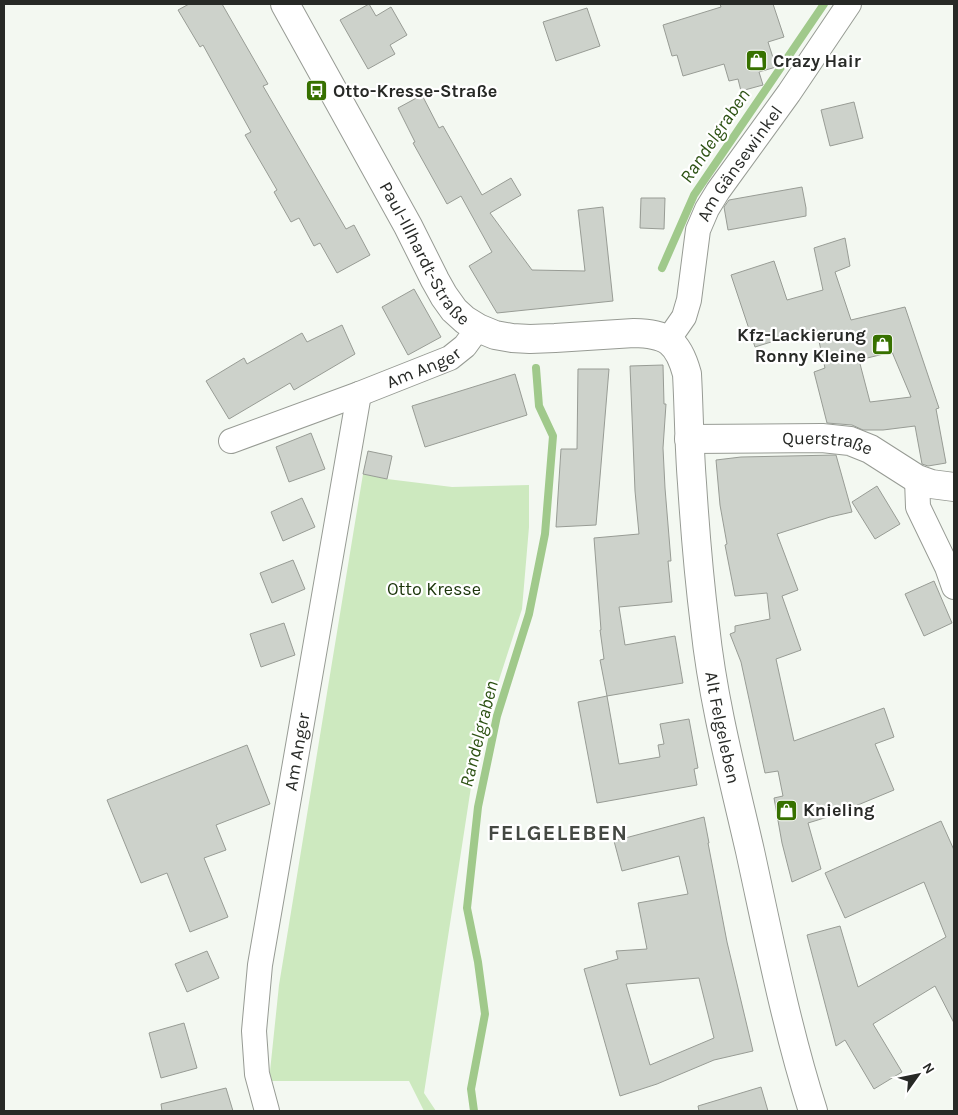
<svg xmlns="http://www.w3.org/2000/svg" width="958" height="1115" viewBox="0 0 958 1115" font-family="Karla,sans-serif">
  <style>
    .green { fill: #cde9bf }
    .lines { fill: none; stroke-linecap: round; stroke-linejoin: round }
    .stream { stroke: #a0c98b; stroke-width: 8 }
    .building { fill: #cdd2cb; stroke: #989c95; fill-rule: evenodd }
    .minor-casing { stroke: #979b94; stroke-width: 26 }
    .tertiary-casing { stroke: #979b94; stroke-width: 30 }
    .minor { stroke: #fff; stroke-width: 24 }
    .tertiary { stroke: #fff; stroke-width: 28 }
    .labels { text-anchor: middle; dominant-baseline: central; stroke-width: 4.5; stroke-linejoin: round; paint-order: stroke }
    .poi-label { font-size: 18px; font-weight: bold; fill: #272926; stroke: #fff; text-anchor: start }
    .street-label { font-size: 18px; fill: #272926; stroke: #fff }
    .park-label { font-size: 18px; fill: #1b350a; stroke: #fff }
    .water-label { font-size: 19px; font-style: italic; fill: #2d5213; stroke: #fff }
    .district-label { font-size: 22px; font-weight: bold; letter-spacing: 1px; fill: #444842; stroke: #fff }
  </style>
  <rect width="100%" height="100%" fill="#f3f8f1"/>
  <path class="green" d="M363,474L387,479L452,487L529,485V527L522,609L477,748L424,1093L436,1111H424L409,1081H269L279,985Z"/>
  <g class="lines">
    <path class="stream" d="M662,268L694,195L824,4
      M474,1111L471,1089L485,1014L478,962L467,908L478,807L497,716L529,614L545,534L553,436L539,406L536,368"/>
  </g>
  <path class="building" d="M189,4H222L268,84L263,86L346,229L354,225L370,255L337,273L320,243L314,246L299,218L291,222L274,192L277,190L245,135L251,132L203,45L200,47L178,10Z
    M369,4L376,16L391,7L407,35L390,45L395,54L368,69L340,20Z
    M720,4H773L784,37L768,42L776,67L759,72L763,85L741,91L738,79L729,81L724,64L683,76L677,55L672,56L663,25L721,7Z
    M587,8L600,46L556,61L543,22Z
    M422,95L439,128L443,126L482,195L511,178L521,195L490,213L532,270L585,271L578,210L603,207L613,301L497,313L469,266L492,252L461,196L447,204L413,143L415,142L398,108Z
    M854,102L863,138L830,146L821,110Z
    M802,187L806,208V216L728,230L724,207L729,200Z
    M641,198H665L664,229L640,228Z
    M845,238L850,266L835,272L851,320L905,307L939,408L936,409L946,463L928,466L922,464L915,426L883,430H863L852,425L827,423L814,372L825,368L816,328L755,347L731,275L774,261L787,300L823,290L814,248ZM892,352L911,397L870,402L859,360Z
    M414,289L441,337L408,355L382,307Z
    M342,325L355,354L294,390L290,383L229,419L206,381L244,358L247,364L302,333L307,342Z
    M663,365L664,404H666L663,448L665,488L671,561H668L672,602L619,607L625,645L675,636L683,683L607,696L600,660L604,659L600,630H601L594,538L639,534L635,491L630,366Z
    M578,369H609L596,525L556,527L561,449H577Z
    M515,374L527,415L425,447L412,406Z
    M311,433L325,469L289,482L276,447Z
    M368,451L392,456L387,479L363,474Z
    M836,455L852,512L830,517L777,534L798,590L782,596L801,650L776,659L794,741L884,708L894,737L875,744L894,790L853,807L854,809L808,823L821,869L792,882L782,843L774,798L783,796L778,771L765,773L741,662L730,634L735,632V626L770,619L767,593L735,596L725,545L727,544L720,505L716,460L741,457Z
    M877,486L900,524L875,539L852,502Z
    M302,498L315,527L283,541L271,512Z
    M293,560L305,589L272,603L260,573Z
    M934,581L952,623L924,636L905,594Z
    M284,623L295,655L261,667L250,634Z
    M607,696L619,764L660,757L658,745L664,744L660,724L689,719L698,768L694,769L697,785L597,803L578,702Z
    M247,745L270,804L216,825L226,850L204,858L228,917L190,932L167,873L141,883L107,800Z
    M704,817L709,843H708L727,942L753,1051L714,1060L657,1084L620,1096L584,969L618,959L616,951L647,949L638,903L688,894L679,856L622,871L614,841ZM699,978L714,1038L650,1065L626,984Z
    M941,821L954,850V1023L935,986L873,1024L902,1072L874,1089L845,1040L836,1046L807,935L840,926L858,987L946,937L924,882L845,918L825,873Z
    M207,951L219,978L187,992L175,964Z
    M184,1023L197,1068L161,1078L149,1033Z
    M761,1087L768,1111H699L698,1106Z
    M226,1088L233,1111H162L161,1104Z"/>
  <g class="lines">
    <defs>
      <g id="minor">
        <path id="s1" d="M668,340L684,317L689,300L698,230L707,209L718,191L789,93L849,4"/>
        <path id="s2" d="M231,441L359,394L450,358L465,346L478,328"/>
        <path d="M917,479L918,507L947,567L954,587"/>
        <path id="s3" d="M267,1111L257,1074L254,1031L260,965L359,394"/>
      </g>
      <g id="tertiary">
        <path id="s4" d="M285,4L408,226L435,280L444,296L454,310L465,320L478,328L495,335L512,338L530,339L555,338L634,333C667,334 678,341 687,374C689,410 689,446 692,483C695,530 699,578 705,626C713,702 733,777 750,851C769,938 786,1026 813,1111"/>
        <path id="s5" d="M689,439L822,438L850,441L870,449L917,479L931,484L954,487"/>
      </g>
    </defs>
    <use href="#minor" class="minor-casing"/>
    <use href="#tertiary" class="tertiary-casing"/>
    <use href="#minor" class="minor"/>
    <use href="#tertiary" class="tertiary"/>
  </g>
  <defs>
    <symbol id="shop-square" viewBox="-11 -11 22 22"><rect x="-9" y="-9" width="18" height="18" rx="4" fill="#377100" stroke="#fff"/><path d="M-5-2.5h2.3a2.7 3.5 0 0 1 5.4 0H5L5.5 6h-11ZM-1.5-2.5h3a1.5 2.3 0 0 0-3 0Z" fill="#fff"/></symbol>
    <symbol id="bus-square" viewBox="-11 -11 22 22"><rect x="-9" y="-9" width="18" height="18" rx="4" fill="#377100" stroke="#fff"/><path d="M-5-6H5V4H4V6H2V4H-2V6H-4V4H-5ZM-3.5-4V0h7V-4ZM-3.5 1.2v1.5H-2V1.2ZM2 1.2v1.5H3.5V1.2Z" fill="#fff"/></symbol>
  </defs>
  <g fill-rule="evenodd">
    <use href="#shop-square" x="744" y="48" width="25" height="25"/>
    <use href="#bus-square" x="304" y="78" width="25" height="25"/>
    <use href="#shop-square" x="870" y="332" width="25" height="25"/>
    <use href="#shop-square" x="774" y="798" width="25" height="25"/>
  </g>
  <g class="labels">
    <g class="poi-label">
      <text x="773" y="61">Crazy Hair</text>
      <text x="333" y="91">Otto-Kresse-Straße</text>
      <text x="866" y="335" text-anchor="end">Kfz-Lackierung<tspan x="866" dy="21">Ronny Kleine</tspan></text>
      <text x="803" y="810">Knieling</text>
    </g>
    <g class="street-label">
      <text stroke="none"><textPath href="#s1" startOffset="195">Am Gänsewinkel</textPath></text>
      <text stroke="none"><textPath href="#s4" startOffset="286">Paul-Illhardt-Straße</textPath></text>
      <text stroke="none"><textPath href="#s2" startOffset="206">Am Anger</textPath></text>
      <text stroke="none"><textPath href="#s5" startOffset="139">Querstraße</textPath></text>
      <text stroke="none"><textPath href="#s4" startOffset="968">Alt Felgeleben</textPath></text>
      <text stroke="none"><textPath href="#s3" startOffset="364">Am Anger</textPath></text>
    </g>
    <g class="park-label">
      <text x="434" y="589">Otto Kresse</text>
    </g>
    <g class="water-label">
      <text transform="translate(715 136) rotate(-56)">Randelgraben</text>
      <text transform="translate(479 734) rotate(-76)">Randelgraben</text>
    </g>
    <g class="district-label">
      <text x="558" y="833">FELGELEBEN</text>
    </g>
  </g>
  <rect width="958" height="1115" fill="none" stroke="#272926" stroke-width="10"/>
  <g transform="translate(918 1075) rotate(57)" stroke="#ffffff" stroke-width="4" paint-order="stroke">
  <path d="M0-4L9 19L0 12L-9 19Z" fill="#272926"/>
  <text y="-8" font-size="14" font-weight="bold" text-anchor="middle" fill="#272926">N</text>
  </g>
</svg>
